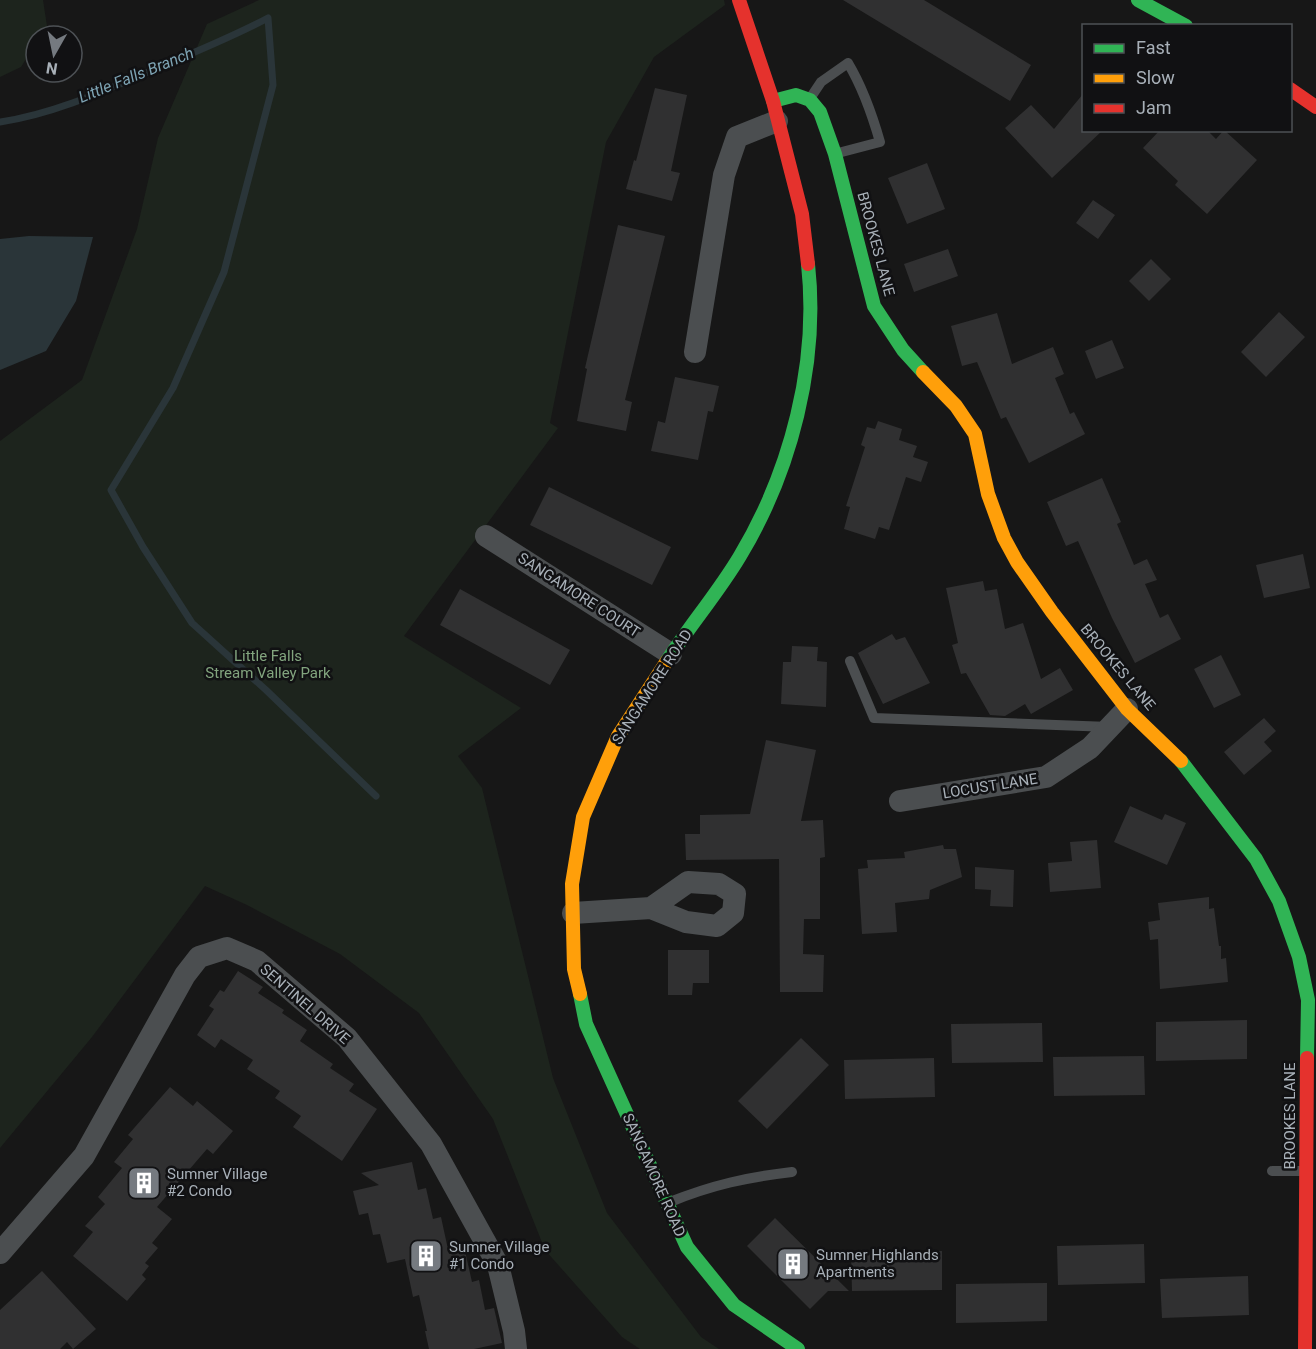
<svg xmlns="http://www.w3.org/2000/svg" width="1316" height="1349" viewBox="0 0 1316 1349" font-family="Roboto,sans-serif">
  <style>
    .green { fill: #1d241d }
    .water { fill: #2a3539 }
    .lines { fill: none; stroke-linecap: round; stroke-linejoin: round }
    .stream { stroke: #2a3539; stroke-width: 7 }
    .building { fill: #303031 }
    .lane { stroke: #4b4e50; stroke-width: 10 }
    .street { stroke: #4b4e50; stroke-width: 22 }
    .fast { stroke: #30b455; stroke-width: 14 }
    .slow { stroke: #ff9f0a; stroke-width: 14 }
    .jam { stroke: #e5322d; stroke-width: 14 }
    .labels { text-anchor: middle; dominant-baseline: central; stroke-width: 5; stroke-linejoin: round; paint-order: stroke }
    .street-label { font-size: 15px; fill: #a8b0b8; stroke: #111113 }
    .park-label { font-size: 15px; fill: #82a47e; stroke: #111113 }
    .poi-label { font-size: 15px; fill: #a8b0b8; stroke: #111113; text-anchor: start }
    .water-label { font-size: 16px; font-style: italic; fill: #7ea4b4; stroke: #111113 }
  </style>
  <rect width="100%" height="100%" fill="#171717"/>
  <path class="green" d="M0,0H43L47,26L40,36H36V43L21,67L0,77Z
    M259,0H724L725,5L654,57L606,142L550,423L558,428L404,636L521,708L458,756L482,788L553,1078L607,1213L701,1337L719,1349H640L622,1337L545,1250L493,1119L419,1013L340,954L247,905L205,886L92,1037L0,1148V441L82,380L137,229L158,138L207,24Z"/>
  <path class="water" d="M29,236L93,237L76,301L46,351L0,370V239Z"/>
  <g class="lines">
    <path class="stream" d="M0,122C54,114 106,90 155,69C193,53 232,37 268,18L273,85L224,272L173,388L111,490L143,547L192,623L266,690L376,796"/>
  </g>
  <path class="building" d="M843,0H924L1031,65L1010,101Z
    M655,88L687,95L671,171L680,173L672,201L626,189L634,160L636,161Z
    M1083,94V130H1103L1052,178L1005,128L1031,105L1054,129Z
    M1160,130H1207L1216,139L1224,130L1257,160L1207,214L1175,185L1178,181L1143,148Z
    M927,163L945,209L907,224L888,178Z
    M1093,200L1115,215L1098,239L1076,223Z
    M618,225L665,236L625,400L632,402L626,431L577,421L587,369L585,368Z
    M948,249L958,276L914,292L904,264Z
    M1151,259L1171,279L1149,301L1129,281Z
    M1279,312L1305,337L1266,377L1241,352Z
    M997,313L1012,364L1053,347L1064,374L1055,378L1070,414L1074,412L1085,434L1029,463L1006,417L1001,419L977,362L962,366L951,326Z
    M1112,340L1124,368L1096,379L1085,351Z
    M675,377L719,386L713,412L708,411L698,460L651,451L658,421L665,423Z
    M878,421L902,429L899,440L917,446L913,457L928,462L921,482L906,477L889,530L879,527L875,539L844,529L850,507L846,506L865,447L861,445L867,427L875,429Z
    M1102,478L1121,522L1117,524L1134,565L1147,559L1157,580L1145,584L1160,618L1168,614L1181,639L1135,663L1112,618L1078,541L1066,546L1047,502Z
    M549,487L671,547L652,585L530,525Z
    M1303,554L1310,588L1264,598L1256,565Z
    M983,581L985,591L997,589L1005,629L1023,623L1041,679L1060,668L1073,690L1031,714L1025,704L1005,716L990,715L966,673L961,674L952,645L958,643L946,588Z
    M460,589L570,650L550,685L440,625Z
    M892,634L896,640L905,637L930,683L883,704L858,653Z
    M792,646L818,647L817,661L827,662L826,707L781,704L783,662H791Z
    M1221,655L1241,695L1214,708L1194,669Z
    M1264,718L1276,731L1264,742L1272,751L1244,775L1224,752Z
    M766,740L816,750L801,821L823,820L825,857L820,858V919H804L803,954L824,955L823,992H780L779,859L686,860L685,834H700V815L750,814Z
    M1130,806L1162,820L1165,814L1186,823L1167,865L1114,842Z
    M1097,840L1101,888L1050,892L1048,863L1072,861L1070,842Z
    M943,845L944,849H956L962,877L930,890L929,899L895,903L897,932L862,934L858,869L868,868L867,860L905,858L904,852Z
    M975,867L1014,870L1013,907L990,906L991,890L975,889Z
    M1209,897V909L1214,908L1219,946H1221V959L1226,958L1228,982L1160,989L1158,939L1150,940L1148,922L1160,920L1158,903Z
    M668,950H709V983H693L692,995H668Z
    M238,971L263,987L258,993L284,1010L282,1013L307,1030L300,1041L333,1064L330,1068L354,1084L349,1091L377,1109L342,1161L293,1127L301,1116L275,1098L280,1091L247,1069L253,1060L221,1039L215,1048L197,1035L214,1009L209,1006L220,990L224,992Z
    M1247,1020V1059L1156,1061V1022Z
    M1042,1023L1043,1062L952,1063L951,1024Z
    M801,1038L829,1065L767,1129L738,1101Z
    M1144,1056L1145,1095L1054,1096L1053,1057Z
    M934,1058L935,1097L845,1099L844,1060Z
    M170,1087L193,1106L197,1101L233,1131L213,1154L207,1149L157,1207L172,1219L152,1243L158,1248L145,1263L149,1266L142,1275L146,1279L127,1301L73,1256L93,1232L85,1226L105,1204L98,1197L122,1168L114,1162L133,1139L128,1135Z
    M412,1162L418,1190L426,1188L433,1219L441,1217L449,1254L465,1251L472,1282L479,1280L485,1310L494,1308L502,1343L474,1349H429L425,1331H427L419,1295L413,1297L405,1259L387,1263L380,1234L373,1235L368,1213L359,1215L353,1191L379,1185L361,1173Z
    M775,1218L849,1291H828L810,1309L747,1246Z
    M1144,1244L1145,1283L1058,1285L1057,1246Z
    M942,1251V1290L852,1291L851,1252Z
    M42,1271L96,1329L73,1349L67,1342L60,1349H0V1310Z
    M1248,1276L1249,1315L1162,1318L1160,1279Z
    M1047,1283V1321L956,1323V1284Z"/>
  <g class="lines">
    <path class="lane" d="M811,97L821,82L848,63C863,88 872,114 880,142L838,153
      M850,661L874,718L1110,727
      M1272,1171H1303
      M670,1202C712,1185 748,1177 792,1172"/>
    <path class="street" d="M695,352L724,175L737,137L777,121
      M486,536L671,654
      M900,801L1046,777L1090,748L1127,709
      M573,913L651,908L686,922L717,926L733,913L735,894L719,884L688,882L651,908
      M0,1253L84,1156L185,975L199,957L227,948L257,961L347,1038L431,1144L498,1265L514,1331L516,1349"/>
    <path class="fast" d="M1138,0L1186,26
      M773,101L796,95L810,100L820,112L835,154L874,306L903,350L923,372
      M667,661C690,625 718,593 740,556C791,471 819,363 808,264
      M1181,761L1256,859L1279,901L1299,957L1308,1000L1307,1058
      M580,994L586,1024L687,1247L734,1305L798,1349"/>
    <path class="slow" d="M923,372L956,406L975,434L988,494L1004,538L1017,562L1052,612L1127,709L1181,761
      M580,994L574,969L572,884L583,817L618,736L667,661"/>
    <path class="jam" d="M739,0L773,101L802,214L808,264
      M1290,89L1316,107
      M1305,1349L1307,1058"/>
  </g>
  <defs>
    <symbol id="building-square" viewBox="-11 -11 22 22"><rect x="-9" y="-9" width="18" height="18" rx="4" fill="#757a80" stroke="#111113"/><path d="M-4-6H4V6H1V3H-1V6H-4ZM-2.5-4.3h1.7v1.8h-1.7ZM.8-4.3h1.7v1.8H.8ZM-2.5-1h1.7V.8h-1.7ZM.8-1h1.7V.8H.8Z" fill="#fff"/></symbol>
  </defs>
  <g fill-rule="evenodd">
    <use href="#building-square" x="125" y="1164" width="38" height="38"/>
    <use href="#building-square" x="407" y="1237" width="38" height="38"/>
    <use href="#building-square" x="774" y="1245" width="38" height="38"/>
  </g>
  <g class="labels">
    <g class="street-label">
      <text transform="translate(876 244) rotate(75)">BROOKES LANE</text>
      <text transform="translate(579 595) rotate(33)">SANGAMORE COURT</text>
      <text transform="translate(1118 667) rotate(50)">BROOKES LANE</text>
      <text transform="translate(652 687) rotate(-57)">SANGAMORE ROAD</text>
      <text transform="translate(990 786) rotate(-9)">LOCUST LANE</text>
      <text transform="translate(305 1004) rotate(41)">SENTINEL DRIVE</text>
      <text transform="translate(1290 1116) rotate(-90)">BROOKES LANE</text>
      <text transform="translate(654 1175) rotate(66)">SANGAMORE ROAD</text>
    </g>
    <g class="park-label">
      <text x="268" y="656">Little Falls<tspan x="268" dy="17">Stream Valley Park</tspan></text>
    </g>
    <g class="poi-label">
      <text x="167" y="1174">Sumner Village<tspan x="167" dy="17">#2 Condo</tspan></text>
      <text x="449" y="1247">Sumner Village<tspan x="449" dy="17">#1 Condo</tspan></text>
      <text x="816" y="1255">Sumner Highlands<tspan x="816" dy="17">Apartments</tspan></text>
    </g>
    <g class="water-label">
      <text transform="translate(136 75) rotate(-22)">Little Falls Branch</text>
    </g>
  </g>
  <rect x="1082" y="24" width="210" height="108" fill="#111113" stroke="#4d5155" stroke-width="1.5"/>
  <rect x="1094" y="44" width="30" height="9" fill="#30b455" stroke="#4d5155" stroke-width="1.5"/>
  <text x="1136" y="54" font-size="18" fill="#a8b0b8">Fast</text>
  <rect x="1094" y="74" width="30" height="9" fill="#ff9f0a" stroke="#4d5155" stroke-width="1.5"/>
  <text x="1136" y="84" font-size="18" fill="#a8b0b8">Slow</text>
  <rect x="1094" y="104" width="30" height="9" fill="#e5322d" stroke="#4d5155" stroke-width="1.5"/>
  <text x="1136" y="114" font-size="18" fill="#a8b0b8">Jam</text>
  <g transform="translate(54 54) rotate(189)"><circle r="28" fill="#111113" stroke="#4d5155" stroke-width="1.5"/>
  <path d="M0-4.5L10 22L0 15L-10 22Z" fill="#757a80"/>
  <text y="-9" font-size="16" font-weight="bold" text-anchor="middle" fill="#a8b0b8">N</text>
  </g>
</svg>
